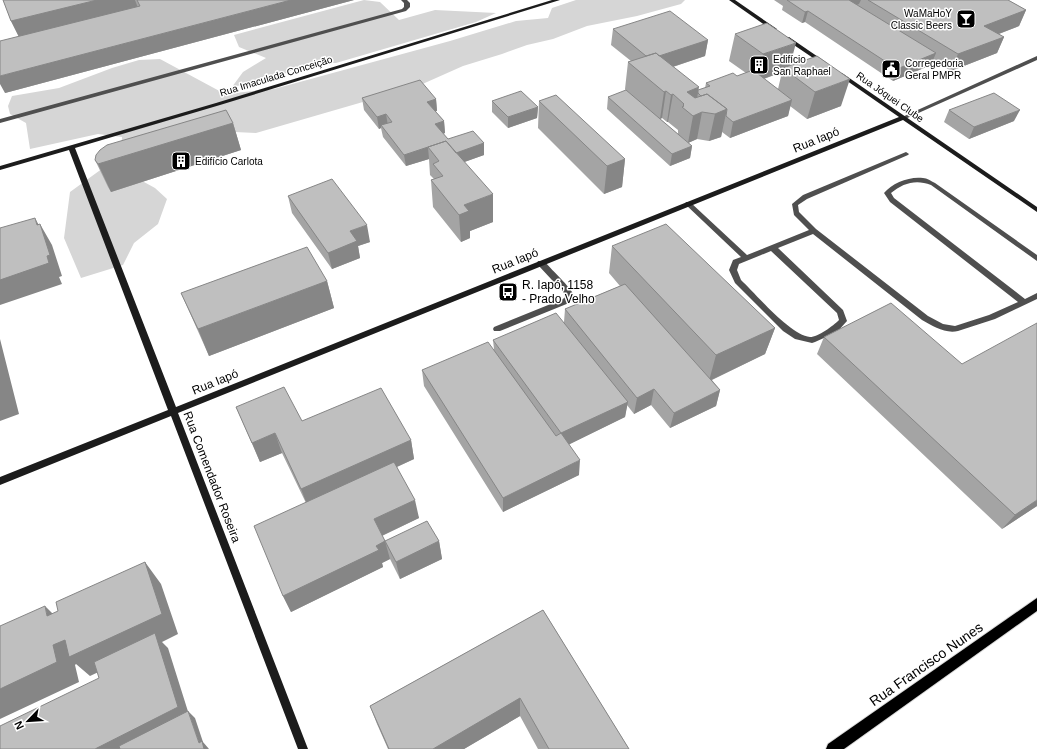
<svg xmlns="http://www.w3.org/2000/svg" width="1037" height="749" viewBox="0 0 1037 749" font-family="Arial,sans-serif">
  <style>
    .green { fill: #d6d6d6 }
    .lines { fill: none; stroke-linecap: round; stroke-linejoin: round }
    .primary-casing { stroke: #dbdbdb; stroke-width: 2 }
    .lane { fill: #4f4f4f; fill-rule: evenodd }
    .street { fill: #4f4f4f; fill-rule: evenodd }
    .secondary { fill: #1c1c1c; fill-rule: evenodd }
    .primary { fill: #000; fill-rule: evenodd }
    .wall { fill: #a4a4a4; fill-rule: evenodd }
    .shaded-wall { fill: #868686 }
    .building { fill: #bfbfbf; stroke: #868686 }
    .labels { text-anchor: middle; dominant-baseline: central; stroke-width: 3; stroke-linejoin: round; paint-order: stroke }
    .far-poi-label { font-size: 10px; fill: #000; stroke: #fff; text-anchor: start }
    .far-street-label { font-size: 10px; fill: #000; stroke: #fff }
    .street-label { font-size: 12px; fill: #000; stroke: #fff }
    .poi-label { font-size: 12px; fill: #000; stroke: #fff; text-anchor: start }
    .near-street-label { font-size: 14px; fill: #000; stroke: #fff }
  </style>
  <rect width="100%" height="100%" fill="#fff"/>
  <path class="green" d="M364,0L380,2L399,20L435,10L496,13L476,22L336,63H308L275,78L232,87L243,72L266,58L239,47L234,35Z
    M576,0H685L681,4L637,16L587,26L553,39L527,45L502,54L463,66L418,86L256,133L235,132L133,176L155,188L167,199L158,224L134,243L123,265L81,278L64,238L70,192L121,155L122,137L98,134L30,149L26,123L10,114L8,106L12,96L59,88L112,68L139,60L160,59L225,94L274,89L450,41L516,21L548,18L552,8Z"/>
  <g class="lines">
    <defs>
      <path id="primary" d="M1037,598V611L844,749H826L828,744Z"/>
    </defs>
    <use href="#primary" class="primary-casing"/>
    <path class="lane" d="M401,0H407L410,3V7L406,11L0,123V119L402,9L404,7V3Z
      M906,152L909,154L908,155L807,199L798,205L799,212L816,229L928,316L943,324L955,326L989,315L1018,302L890,202L884,193C892,183 910,176 923,178C927,178 931,181 935,183L1037,255V261L931,185C916,179 903,183 891,193L894,198L1025,299L1037,293V299L995,319L958,331C945,334 933,326 922,320L813,234L778,248L843,310L847,321L837,332L815,342L812,343L795,339L783,331L735,283L729,270L733,260L741,257L685,204L686,202H690L747,255L809,230L794,215L792,204L803,195ZM771,251L837,313L839,320C833,326 818,337 810,337C790,335 756,294 741,280L737,270L739,264Z
      M538,261H544C550,268 568,285 572,292C574,296 572,300 569,303L500,331H494L493,329L494,327L563,299L565,297V294L538,265L537,263Z"/>
    <path class="street" d="M1037,56V60L905,119L903,120L900,118Z"/>
    <path class="secondary" d="M552,0H560L220,105L75,148L176,407L899,117L840,76V74L842,73L1037,207V212L903,120L178,413L308,749H298L171,416L0,485V477L168,410L69,150L0,170V166L216,103Z
      M729,0H735L777,29L772,30Z
      M785,37H789L827,63L822,64L785,39Z"/>
    <use href="#primary" class="primary"/>
  </g>
  <path class="wall" d="M3,0H354L5,93L19,37L11,21Z
    M774,0H1008L1026,10L1019,26L999,34L1004,37L997,53L951,71L933,60L931,65L893,81L805,22L802,23L782,10L783,6Z
    M613,29L708,40L705,56L673,67L698,90L705,88L706,83L737,76L746,73L729,61L735,34L790,66L841,106L807,119L790,106L788,116L730,138L722,132L721,137L709,141L697,139L688,143L678,134V130L668,122H667L662,118L660,119L692,146L690,158L670,166L607,109L608,97L626,91L625,89L628,62L631,61L611,45ZM782,72L778,89L764,79Z
    M362,98L436,99L437,111H435L444,121L445,133L443,134L448,139L484,143V155L464,162L493,222L470,231V238L461,242L433,207L431,180L434,179L430,175L429,159L406,166L383,137L381,128L379,129L364,110Z
    M492,101L538,107L537,118L508,128L492,112Z
    M539,101L625,159L622,187L604,194L538,128Z
    M949,110L1014,121L969,139L944,122Z
    M233,123L241,150L111,192L108,187L95,160Z
    M288,196L370,242L358,246L360,258L332,269L292,213Z
    M612,246L775,328L765,354L712,380L720,390L716,406L670,428L651,405L634,414L627,405L625,417L569,444L579,475L503,512L424,386L422,370L494,349L493,340L564,322L565,309L620,286L609,273Z
    M327,281L334,308L209,356L181,293Z
    M824,337L1037,506L1002,529L817,354Z
    M236,407L302,421L411,440L414,459L397,467L419,518L382,536L385,541H439L442,559L400,579L390,559L382,563L383,567L291,612L283,596L306,503L282,453L260,462Z
    M543,610L629,749H538L520,716L464,749H388L377,724L370,706Z"/>
  <path class="shaded-wall" d="M97,0H135L138,8L19,37L11,21Z
    M291,0H354L5,93L0,84V76Z
    M849,0H861L859,4L846,9Z
    M1026,10L1019,26L977,42L984,26Z
    M808,11L805,22L802,23L805,12Z
    M1004,37L997,53L951,71L958,54Z
    M708,40L705,56L648,75L650,59Z
    M796,43L789,69L783,68L782,72L757,81L763,54Z
    M936,53L931,65L893,81L897,69Z
    M850,79L841,106L807,119L815,92Z
    M699,87L694,115L687,92Z
    M666,91L662,118L660,119L664,92Z
    M673,94L668,122H667L671,95Z
    M436,99L437,111L428,114L427,102Z
    M792,100L788,116L730,138L733,122Z
    M538,107L537,118L508,128V117Z
    M727,109L721,137L709,141L715,114Z
    M1020,110L1014,121L969,139L974,127Z
    M702,112L697,139L688,143L693,116Z
    M386,114L388,126L381,125V128L379,129L377,117Z
    M444,121L445,133L436,136L435,124Z
    M233,123L241,150L111,192L98,164Z
    M484,143V155L445,169L444,157Z
    M434,145L428,147L429,159L406,166L404,155Z
    M692,146L690,158L670,166L672,154Z
    M625,159L622,187L604,194L607,166Z
    M493,194V222L470,231V238L461,242L459,215L464,205Z
    M35,218L42,231L40,224L52,245L62,276L59,277L62,284L0,305V280L37,225Z
    M367,225L370,242L358,246L360,258L332,269L328,253L350,231Z
    M327,281L334,308L209,356L198,329Z
    M775,328L765,354L709,381L716,355Z
    M0,339L19,414L0,421Z
    M654,389L651,405L634,414L637,398Z
    M720,390L716,406L670,428L674,413Z
    M628,402L625,417L560,449L561,433Z
    M275,433L282,453L260,462L252,443Z
    M411,440L414,459L308,507L301,489Z
    M580,460L579,475L503,512V498Z
    M415,500L419,518L379,537L374,519Z
    M1037,500V506L1002,529L1015,515Z
    M385,541L390,559L382,563L383,567L291,612L283,596Z
    M439,541L442,559L400,579L396,562Z
    M145,562L161,584L178,634L162,642L168,648L191,721L135,749H95L158,644L90,676L76,664L75,665L79,682L0,719V689L53,645Z
    M45,606L66,627L47,616Z
    M520,698V716L464,749H433Z
    M188,711L195,718L203,742L209,749H204L199,743Z"/>
  <path class="building" d="M3,0H97L11,21Z
    M137,0H291L0,76V41L140,6Z
    M787,0H849L936,53L897,69L808,11L805,12Z
    M868,0H1008L1026,10L984,26L1004,37L958,54Z
    M670,11L708,40L659,56L656,53L646,56L613,29Z
    M767,23L796,43L763,54L735,34Z
    M656,53L699,87L687,92L695,98L707,94L727,109L715,114L702,112L693,116L682,107L684,106L683,105L684,104L673,94L671,95L666,91L664,92L628,62Z
    M817,56L850,79L815,92L783,68Z
    M753,70L792,100L733,122L726,116L727,109L707,94L701,96L698,93V90L710,86L706,83L733,73L737,76Z
    M420,80L436,99L427,102L444,121L435,124L448,139L473,131L484,143L456,153L446,141L404,155L381,125L392,122L386,114L377,117L362,98Z
    M626,90L692,146L672,154L608,97Z
    M521,91L538,107L508,117L492,101Z
    M994,93L1020,110L974,127L949,110Z
    M556,95L625,159L607,166L539,101Z
    M226,110L233,123L98,164L95,160L96,155L100,150L107,145Z
    M446,141L493,194L464,205L469,211L459,215L431,180L443,176L433,164L439,161L428,147Z
    M332,179L367,225L350,231L357,241L328,253L288,196Z
    M35,218L37,225L40,224L50,255L47,256L49,263L0,280V228Z
    M666,224L775,328L716,355L612,246Z
    M307,247L327,281L198,329L181,293Z
    M625,284L720,390L674,413L654,389L637,398L565,309Z
    M891,303L962,364L1037,323V500L1015,515L824,337Z
    M556,313L628,402L561,433L493,340Z
    M488,342L556,436L561,433L580,460L503,498L422,370Z
    M284,387L302,421L381,388L411,440L301,489L275,433L252,443L236,407Z
    M394,462L415,500L374,519L385,541L376,546L379,550L283,596L254,526Z
    M427,521L439,541L396,562L385,541Z
    M145,562L162,614L69,657L65,640L53,645L57,662L0,689V626L45,606L47,616L58,611L56,602Z
    M543,610L629,749H549L520,698L433,749H389L370,706Z
    M155,633L178,707L95,749H0V726L99,678L94,662Z
    M188,711L199,743L202,741L204,749H120L119,746Z"/>
  <defs>
    <symbol id="bar-square" viewBox="-11 -11 22 22"><rect x="-9" y="-9" width="18" height="18" rx="4" fill="#000" stroke="#fff"/><path d="M-6-5H6L.8 .8V4.5H3.5V6h-7V4.5H-.8V.8Z" fill="#fff"/></symbol>
    <symbol id="building-square" viewBox="-11 -11 22 22"><rect x="-9" y="-9" width="18" height="18" rx="4" fill="#000" stroke="#fff"/><path d="M-4-6H4V6H1V3H-1V6H-4ZM-2.5-4.3h1.7v1.8h-1.7ZM.8-4.3h1.7v1.8H.8ZM-2.5-1h1.7V.8h-1.7ZM.8-1h1.7V.8H.8Z" fill="#fff"/></symbol>
    <symbol id="civic-square" viewBox="-11 -11 22 22"><rect x="-9" y="-9" width="18" height="18" rx="4" fill="#000" stroke="#fff"/><path d="M-.6-6.5H3V-4.5H.6V-3L4-1V1h2V6H-6V1h2V-1L-.6-3ZM-1.2 2.5V6h2.4V2.5Z" fill="#fff"/></symbol>
    <symbol id="bus-square" viewBox="-11 -11 22 22"><rect x="-9" y="-9" width="18" height="18" rx="4" fill="#000" stroke="#fff"/><path d="M-5-6H5V4H4V6H2V4H-2V6H-4V4H-5ZM-3.5-4V0h7V-4ZM-3.5 1.2v1.5H-2V1.2ZM2 1.2v1.5H3.5V1.2Z" fill="#fff"/></symbol>
  </defs>
  <g fill-rule="evenodd">
    <use href="#bar-square" x="955" y="8" width="22" height="22"/>
    <use href="#building-square" x="748" y="54" width="22" height="22"/>
    <use href="#civic-square" x="880" y="58" width="22" height="22"/>
    <use href="#building-square" x="170" y="150" width="22" height="22"/>
    <use href="#bus-square" x="497" y="281" width="22" height="22"/>
  </g>
  <g class="labels">
    <g class="far-poi-label">
      <text x="952" y="13" text-anchor="end">WaMaHoY<tspan x="952" dy="12">Classic Beers</tspan></text>
      <text x="773" y="59">Edifício<tspan x="773" dy="12">San Raphael</tspan></text>
      <text x="905" y="63">Corregedoria<tspan x="905" dy="12">Geral PMPR</tspan></text>
      <text x="195" y="161">Edifício Carlota</text>
    </g>
    <g class="far-street-label">
      <text transform="translate(276 76) rotate(-17)">Rua Imaculada Conceição</text>
      <text transform="translate(890 97) rotate(35)">Rua Jóquei Clube</text>
    </g>
    <g class="street-label">
      <text transform="translate(816 140) rotate(-22)">Rua Iapó</text>
      <text transform="translate(515 261) rotate(-22)">Rua Iapó</text>
      <text transform="translate(215 382) rotate(-22)">Rua Iapó</text>
      <text transform="translate(212 477) rotate(69)">Rua Comendador Roseira</text>
    </g>
    <g class="poi-label">
      <text x="522" y="285">R. Iapó, 1158<tspan x="522" dy="14">- Prado Velho</tspan></text>
    </g>
    <g class="near-street-label">
      <text transform="translate(926 664) rotate(-35)">Rua Francisco Nunes</text>
    </g>
  </g>
  <g transform="translate(28 721) rotate(245)" stroke="#ffffff" stroke-width="3" paint-order="stroke">
  <path d="M0-3L7 15L0 10L-7 15Z" fill="#000000"/>
  <text y="-6" font-size="11" font-weight="bold" text-anchor="middle" fill="#000000">N</text>
  </g>
</svg>
